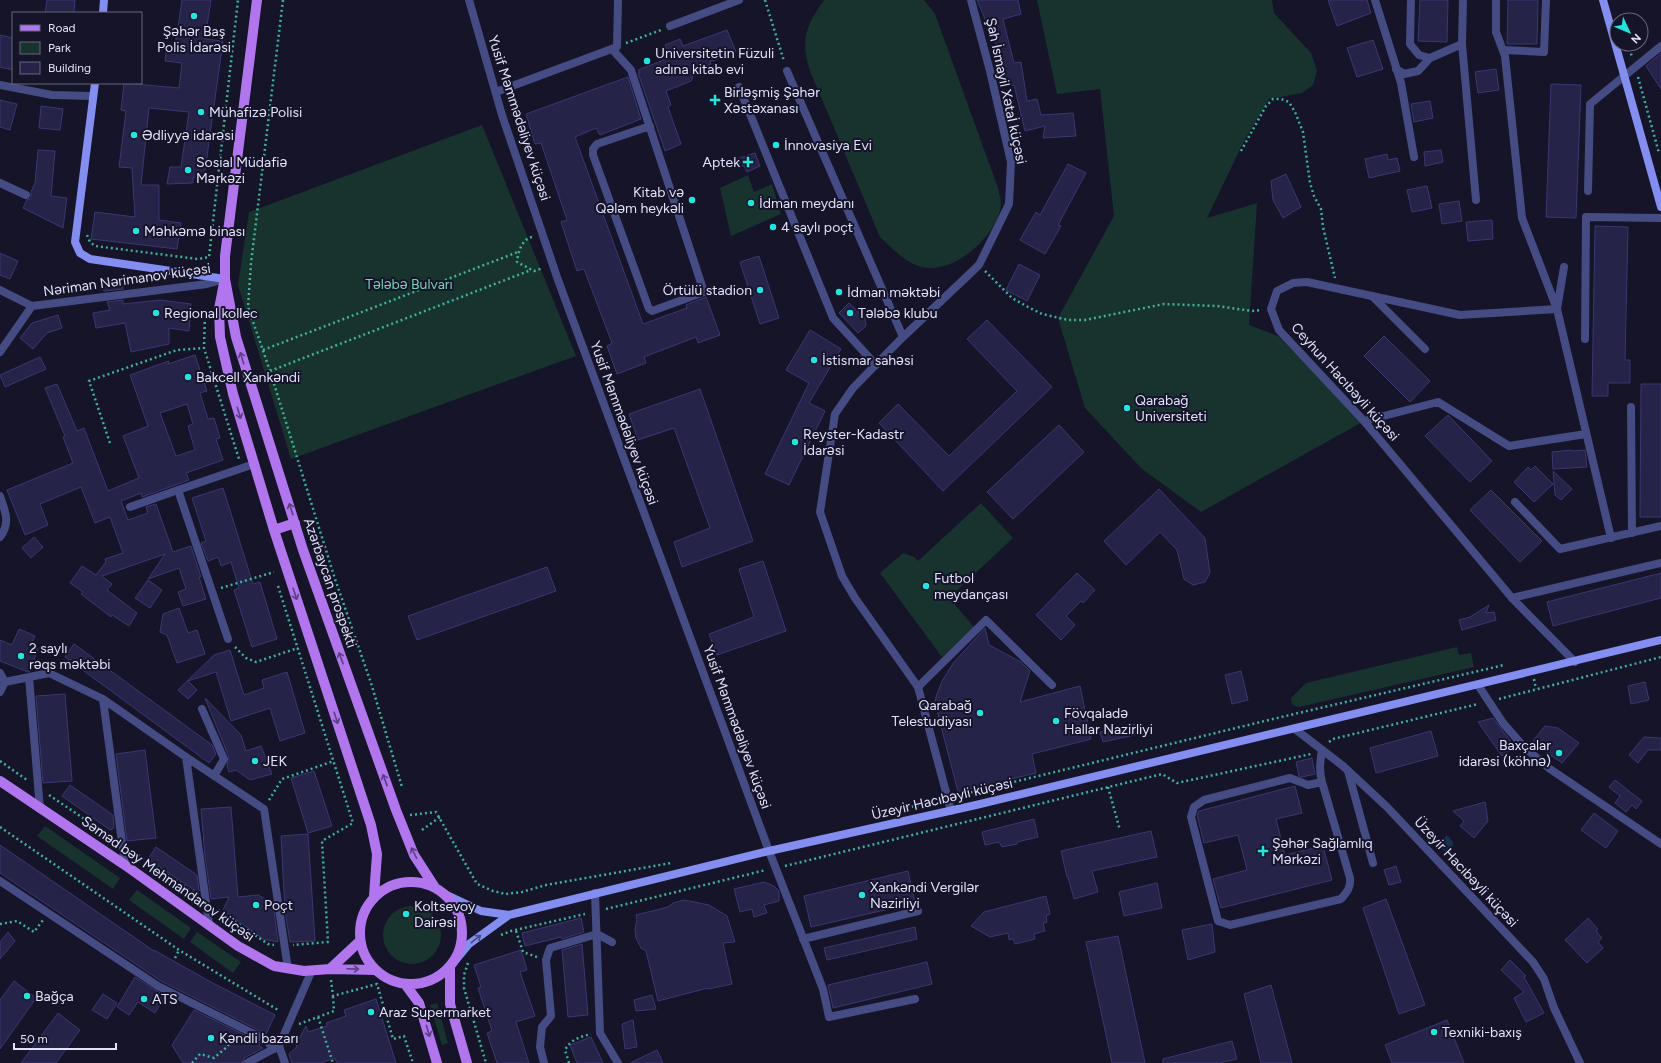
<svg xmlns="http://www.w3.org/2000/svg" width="1661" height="1063" viewBox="0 0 1661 1063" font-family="Figtree,sans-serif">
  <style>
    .green { fill: #18332e }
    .water { fill: #16314c }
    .building { fill: #252348; stroke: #3b3771; fill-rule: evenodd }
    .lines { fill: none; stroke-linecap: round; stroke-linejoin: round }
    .path { stroke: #40b09b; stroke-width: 2.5; stroke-dasharray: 2 3; stroke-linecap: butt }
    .lane { stroke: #454b83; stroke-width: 8 }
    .street { stroke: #454b83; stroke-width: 8 }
    .secondary { stroke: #838ef0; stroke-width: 8 }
    .primary { stroke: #b175ee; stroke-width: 10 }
    .oneway { stroke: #5b4082 }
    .oneway2 { stroke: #464b83 }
    .poi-dot { fill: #23e4df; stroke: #151429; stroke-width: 1.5 }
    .labels { text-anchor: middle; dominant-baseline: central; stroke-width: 4; stroke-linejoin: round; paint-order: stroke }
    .poi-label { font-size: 14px; fill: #e1e1fb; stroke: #151429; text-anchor: start }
    .street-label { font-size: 14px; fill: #e1e1fb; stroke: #151429 }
    .park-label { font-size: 14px; fill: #74d4b0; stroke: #151429 }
  </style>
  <rect width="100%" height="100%" fill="#151429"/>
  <path class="green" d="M824,0H924L935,14L998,188C999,193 1001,199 1001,204C998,234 959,270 928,268C909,267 893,249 880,237L810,71C800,41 806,25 824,0Z
    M1037,0H1272L1274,13L1311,53L1317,71L1313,85L1302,93L1269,99L1244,141L1207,218L1257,203L1249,325L1278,336L1364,421L1201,512L1142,469L1085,408L1058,318L1114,216L1100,89L1057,94Z
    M482,125L576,356L291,459L238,285L249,212Z
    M748,175L754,192L772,184L781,214L731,236L720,188Z
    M981,503L1013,538L949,598L974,627L942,657L880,573L903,553L914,557L918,561Z
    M1457,647L1459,655L1471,653L1474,667L1299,707L1295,706L1292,704L1291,698L1306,683Z
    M45,826L120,878L113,889L37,836Z
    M137,890L191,928L184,939L129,900Z
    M383 935a29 29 0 1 1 58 0a29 29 0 1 1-58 0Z
    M197,932L241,962L233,973L190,942Z
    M437,1003L448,1043L442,1045L430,1005Z"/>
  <path class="water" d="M1447,835L1453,842L1452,852L1448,856L1438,845Z"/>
  <path class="building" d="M47,0H75L74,13H45Z
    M182,0H211L205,39L223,41L204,178L193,177V183L167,184L170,167H181L189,112L149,108L141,185H159V220L181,223L177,249L91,239L95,212L135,217L132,168L119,167L126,111L121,110L124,83L179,88L182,63L165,61L167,46L175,47Z
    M977,0H1018L1021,14L1003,19L1014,63L1021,62L1027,101L1037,99L1041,115L1073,113L1076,136L1043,138L1045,126L1025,131L1014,85L1007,86L1003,58L999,59L991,23L987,24Z
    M1328,0H1367L1371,13L1337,26Z
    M1420,0H1448L1447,42L1418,41Z
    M1508,0H1538L1537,44H1507Z
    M727,30L736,52L710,62L711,64L696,70L691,81L666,91L671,105L668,107L681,144L665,151L638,73H640L638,70L669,58L665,45L680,39L683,46Z
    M0,35L13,38V70L0,67Z
    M1373,40L1383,69L1357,77L1347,48Z
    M1661,53V89L1646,66Z
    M1496,69L1499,90L1478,93L1475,72Z
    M628,77L641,119L600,135L596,128L575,137L643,324L687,308L686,305L706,297L720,335L698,343L696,337L644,357L646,363L617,374L607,346L612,343L584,269L577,271L561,222L567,220L541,143L535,144L526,114Z
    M1551,84L1581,85L1576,218L1546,217Z
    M0,100L17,104L10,130L0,127Z
    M1430,101L1433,118L1414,122L1411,104Z
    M41,106L63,109L60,130L39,128Z
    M38,150L55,151L51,196L67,198L63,228L23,208L27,200L31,198V192L35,183Z
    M1441,150L1443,162L1425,166L1424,152Z
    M755,153L760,166L747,172L744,166H721V164Z
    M1387,154L1388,160L1397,158L1400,171L1369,178L1365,159Z
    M1068,164L1086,173L1058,225L1061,226L1045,254L1020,240L1036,212L1040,215Z
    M1286,174L1301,207L1283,218L1273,200L1271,181Z
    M1427,186L1432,208L1412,212L1407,190Z
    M1459,201L1462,221L1442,224L1439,204Z
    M1492,220L1493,239L1468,241L1466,222Z
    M1595,226L1628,227L1625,360H1630V383H1608V396H1592Z
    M0,253L18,261L10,279L0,275Z
    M759,256L779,318L760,324L740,262Z
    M1019,264L1040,275L1027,301L1006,290Z
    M123,278V289L104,291L100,279Z
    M123,300V304L160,300L191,304L189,331L169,328V344L131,352L125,323L96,328L93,313L110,310L107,302Z
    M849,303L865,318L866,326L858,333L839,313Z
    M58,315L62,328L47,333L33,349L20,338L32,323Z
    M987,320L1052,387L943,491L879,423L898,404L949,456L1017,391L967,339Z
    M810,330L841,349L809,403L825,411L789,485L765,474L809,383L786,370Z
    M1384,336L1430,381L1410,402L1364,356Z
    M195,355L207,391L200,393L208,419L214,418L220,438L216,439L223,460L186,473L189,480L142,497L141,493L121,501L128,520L148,513L146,507L156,504L173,552L191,546L201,577H199L206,599L183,606L178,592L186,589L179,568L148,579L165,554L102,576L112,584L107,590L137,613L129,626L112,615L111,617L81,594L83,592L70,583L82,566L96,575L106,562L105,559L123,553L110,517L95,523L81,487L40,504L48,525L25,535L7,490L73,463L63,437L65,436L45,388L57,384L77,431L84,428L108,491L139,478L123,436L148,426L130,375L169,361L168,364ZM187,404L193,424L188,426L195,450L176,456L160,413Z
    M40,357L46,369L5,387L0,375Z
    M1641,384H1661V517H1640Z
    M700,389L753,541L682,567L674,542L710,528L674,428L638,440L629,414Z
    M1448,415L1492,461L1470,482L1425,436Z
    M1059,425L1084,452L1013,519L987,492Z
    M1571,450V451L1585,450L1587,467L1553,469L1552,452Z
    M1535,466L1553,484L1534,502L1514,482L1528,467L1531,470Z
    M1553,471L1572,489L1561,500L1555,495Z
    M223,488L253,584L260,582L277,639L252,647L234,590L239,588L231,562L221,566L218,557L208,561L201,543L206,541L192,498Z
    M1159,489L1205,538L1210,573L1205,582L1193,585L1184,579L1177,550L1160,532L1126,565L1104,541Z
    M1491,490L1542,541L1520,562L1470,510Z
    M34,537L43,547L31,558L22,548Z
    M763,561L786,631L717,655L709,634L754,617L739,569Z
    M547,567L556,591L417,640L408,616Z
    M1077,573L1095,590L1083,603L1081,601L1066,616L1075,625L1061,640L1036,615Z
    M1661,573V598L1553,626L1547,602Z
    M148,580L162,590L150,608L135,598Z
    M1489,605L1486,613L1494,612L1496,620L1462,630L1459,620L1470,617Z
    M179,608L188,633L197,630L205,654L177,663L167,635L160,632L163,614Z
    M985,628L989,645L1021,662L1030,671L1020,702L1080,686L1091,739L1032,754L1036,773L958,792L940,722L935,703L936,697L942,681L954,662Z
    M19,629L35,636L30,646L38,649L30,671L28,672L0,661V640L12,645Z
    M74,644L212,745L216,754L209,763L65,657Z
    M230,650L244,695L264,688L262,680L287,672L305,733L280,741L270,708L231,721L216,672L188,681L197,690L188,699L178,690L214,655Z
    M1241,671L1248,700L1232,704L1225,675Z
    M1645,682L1649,700L1631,704L1628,686Z
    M65,694L72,781L43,783L36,696Z
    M205,698L241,735L246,751L261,746L272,774L250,780L236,770L229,772L227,765L229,757Z
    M1493,718L1515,747L1502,756L1478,722Z
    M1136,724L1139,734L1103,742L1100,732Z
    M1545,726L1558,728L1579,743L1562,763L1532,742Z
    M1431,731L1438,756L1376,773L1370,748Z
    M1644,737L1661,738V750H1648L1638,763L1629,755Z
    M145,750L156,838L127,841L116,754Z
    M1312,758L1315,774L1302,777L1299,776L1296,762Z
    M314,771L332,826L308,833L291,778Z
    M1615,780L1642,801L1636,809L1632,805L1626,812L1615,803L1620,796L1609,787Z
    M70,785L113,815L114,828L110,830L62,796Z
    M1295,786L1302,813L1276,819L1285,855L1323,846L1332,880L1221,908L1213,879L1247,870L1238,835L1204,843L1197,815L1199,811Z
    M1485,802L1488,821L1474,838L1460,826L1464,821L1453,811Z
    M231,807L238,897L258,895L273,903L278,942L263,939L223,910L229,897L211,899L205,856L201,809Z
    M1594,813L1618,831L1606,848L1581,830Z
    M1034,819L1038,837L1017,842V844L1002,847L999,842L985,845L982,832Z
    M1151,831L1157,857L1092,871L1098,892L1074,899L1068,877H1067L1061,851Z
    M308,834L315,941L290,942L285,911L281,836Z
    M0,845L154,951V950L209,981L275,1015L266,1034L161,981L0,873Z
    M156,847L197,875L199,891L197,892L148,859Z
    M1396,866L1401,882L1389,885L1384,870Z
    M908,871L915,903L811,927L804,896Z
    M764,882L774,886L779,891V901L764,905L767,913L754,917L752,909L740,912L734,889Z
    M1157,883L1162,908L1124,916L1119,892Z
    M1046,896L1050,914L1046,916L1047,922L1043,923L1045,931L1034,934L1035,939L1015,944L1013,939L1009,940L1008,933L990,937L971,926L984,912Z
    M1386,899L1425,1005L1399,1014L1363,908Z
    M684,900L709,905L727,916L735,942L723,943L732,984L709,989L708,988L658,1001L646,951L641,948L636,938L635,929L637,920L636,915L668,907L673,903Z
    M581,918L584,932L562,939L561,937L525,946L522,933Z
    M1588,918L1598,929L1596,931L1602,938L1598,942L1603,948L1587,963L1565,940Z
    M1212,924L1215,952L1188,960L1182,930Z
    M915,927L917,939L827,960L824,948Z
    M8,932L15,941L0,959V942Z
    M1118,936L1145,1063H1112L1086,942Z
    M582,944L588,1015L568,1017L562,950Z
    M521,950L527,970L520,972L535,1016L516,1022L529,1063H497L487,1033L492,1031L478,988L481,987L474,965Z
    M1510,960L1526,976L1524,977L1544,1013L1526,1022L1514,998L1524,992L1501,970Z
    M927,962L932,984L833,1008L828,985Z
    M135,977L165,996L155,1013L138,1002L129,1015L117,1007Z
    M14,981L36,998L0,1049V1000Z
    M1271,985L1292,1063H1261L1244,994Z
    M103,994L117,1003L107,1019L92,1010Z
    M652,995L656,1009L636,1011L634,1000Z
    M376,999L396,1063H337L335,1058L320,1063H292L289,1054L297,1047L296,1044L306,1026L308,1032L327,1026L326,1023L346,1016L344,1010Z
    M194,1010L261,1043L259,1046L263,1048L244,1058L242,1063H183L172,1045Z
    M58,1013L80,1030L56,1063H21Z
    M633,1020L637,1047L625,1049L622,1024Z
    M1447,1020L1464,1063H1392L1385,1045Z
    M591,1037L603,1063H577L570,1045Z
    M1232,1041L1237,1059L1219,1063H1163V1059Z
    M657,1050L663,1063H630Z"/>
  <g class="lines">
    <path class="path" d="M283,0L251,263L248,307L270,371L335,579L371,683L402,787
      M765,0L784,61
      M626,43L661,30
      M1628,44L1632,57
      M1638,77L1659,153
      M1241,151L1266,106L1273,99H1281L1289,102L1295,112L1303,132L1310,183L1314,196L1321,209L1323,227L1335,278
      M87,235L90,242L95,246L198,259L209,257L238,0
      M532,237C522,239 518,252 517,262L534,271L543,268
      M985,271L1012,298L1028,307L1042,314L1068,320H1085L1164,304L1217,306L1252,311L1262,310
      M205,312L204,348L239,459
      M263,350L518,252
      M270,371L531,270
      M110,443L89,381L177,350L204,348
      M278,586L353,823L322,841L328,942L293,945
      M221,588L274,572
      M235,647L246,658L256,662L298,648
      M1534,679L1536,689
      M1499,699L1661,657
      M1329,742L1333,739L1478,704
      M0,761L27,780
      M1108,787L1120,830
      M49,795L111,837
      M956,796L1273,719L1504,665
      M269,800L282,779L334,761
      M907,808L938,800
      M410,815L436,812L477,884L493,891L506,894L522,892L546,885L671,863
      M0,827L179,950L278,1010
      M422,830L440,817
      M134,852L194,893
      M785,866L1162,774L1177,783L1311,754
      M606,909L766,870
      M218,910L268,944L274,945
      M0,924L17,921L34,932L43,920
      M516,931L523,952L537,957
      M501,935L511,931L585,914
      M175,958L179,950
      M468,963L464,975V988L486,1063
      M331,980L333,996L377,984L393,1039L404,1036L413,1063
      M318,1017L333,1063
      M299,1024L334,1011L333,996
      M192,1063L200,1054L214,1058L227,1047L234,1034
      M569,1063L565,1050C571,1039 580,1037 591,1034"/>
    <path class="lane" d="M1411,0L1410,44L1419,55L1430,58L1462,44L1463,0
      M1496,0V32L1505,56L1522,218L1557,309
      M1462,44L1476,200
      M612,49L631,70L704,292L652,311L649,309L593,155V149L597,144L650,126
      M1504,50L1544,52L1546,0
      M1396,69L1404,74L1418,71L1430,58
      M787,71L903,337
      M739,87L833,318L876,365
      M1588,191L1590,104L1661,46
      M1564,267L1557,309L1611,538
      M1372,296L1425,349
      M1585,339L1586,217L1661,218
      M1631,407L1632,533
      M1364,421L1438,402L1509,446L1586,434
      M1515,502L1560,549L1661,526
      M130,507L178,490
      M1512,598L1661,563
      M0,673L5,682
      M29,677L40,809
      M918,687L986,620L1052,685
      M0,692L5,682L49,673L103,699L186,757L264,809L288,969
      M103,699L125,865
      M202,709L224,759L214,776
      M186,757L209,924
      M1348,771L1373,863
      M1322,782L1308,785L1290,778L1204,800L1194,807L1191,817L1218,921L1230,925L1341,899C1347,892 1351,888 1350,878L1322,782C1319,771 1320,762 1322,750
      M769,851L823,989L829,1017L915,999
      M0,881L158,986L266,1040L274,1049
      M803,939L918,911
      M544,1063L540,1047L542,1027L551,1016L546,960L550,948L597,934L612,942"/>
    <path class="street" d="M469,0L502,115L558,280L769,851
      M1375,0L1401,83L1414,157
      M670,26L739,0
      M0,85L52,95L93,96
      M496,92L617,47L618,0
      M0,183L26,195
      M0,290L32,306L207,284L225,279
      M1557,309L1460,315L1307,282L1293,283L1277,291L1271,309L1279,330L1364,421L1512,598L1575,662
      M0,352L32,306
      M0,496C5,511 11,523 0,537
      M228,639L178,490L254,464
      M1478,685L1503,723L1524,747L1550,769L1661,844
      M1295,729L1343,766L1387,807L1533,962L1544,979L1554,1008L1580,1063
      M951,811L918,687L855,598L842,576L820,512L835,414L853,388L903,337L979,265L1009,204L1011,162L990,71L971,0
      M595,893L600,1033L618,1063
      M279,1046L285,1063
      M247,1063L279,1046L312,970"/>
    <path class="secondary" d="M1603,0L1661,207
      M103,13L104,0
      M95,83L75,242L80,253L90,259L225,279
      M447,895L481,911L509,915
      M450,967L469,944L509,915L769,851L976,805L1661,640"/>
    <path class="primary" d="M257,0L225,256V279L236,337L303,550L396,810L414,855L434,886
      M224,283L219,309L220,337L233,394L274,530L371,825L377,854L374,896
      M274,530L295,523
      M0,781L125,865L238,946L274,966L304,971L330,969L376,970
      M360 933a51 51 0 1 1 102 0a51 51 0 1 1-102 0Z
      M450,967V1004L467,1063
      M330,969L360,941
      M405,984L419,1003L437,1063"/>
  </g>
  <defs><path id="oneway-shaft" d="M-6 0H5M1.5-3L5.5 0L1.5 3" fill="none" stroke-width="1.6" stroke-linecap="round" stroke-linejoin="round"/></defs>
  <g class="oneway">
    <use href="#oneway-shaft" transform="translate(242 358) rotate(-107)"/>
    <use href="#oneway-shaft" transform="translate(239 413) rotate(73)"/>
    <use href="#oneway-shaft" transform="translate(291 509) rotate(-108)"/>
    <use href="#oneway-shaft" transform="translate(295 594) rotate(72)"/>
    <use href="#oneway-shaft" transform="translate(341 658) rotate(-110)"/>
    <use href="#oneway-shaft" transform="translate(336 718) rotate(72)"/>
    <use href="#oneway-shaft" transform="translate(385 780) rotate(-110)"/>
    <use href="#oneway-shaft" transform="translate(414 853) rotate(-116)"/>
    <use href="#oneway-shaft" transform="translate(353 969) rotate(2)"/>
    <use href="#oneway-shaft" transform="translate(428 1031) rotate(73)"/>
  </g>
  <use class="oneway2" href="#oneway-shaft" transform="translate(476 939) rotate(-38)"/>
  <g class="poi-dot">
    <circle cx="194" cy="16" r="4"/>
    <circle cx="647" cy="61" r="4"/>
    <path d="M713 94h4v4h4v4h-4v4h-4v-4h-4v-4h4z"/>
    <circle cx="201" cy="112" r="4"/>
    <circle cx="134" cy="135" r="4"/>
    <circle cx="776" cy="145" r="4"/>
    <path d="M746 156h4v4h4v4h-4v4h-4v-4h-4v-4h4z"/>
    <circle cx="188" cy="170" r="4"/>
    <circle cx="692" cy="200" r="4"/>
    <circle cx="751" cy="203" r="4"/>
    <circle cx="773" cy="227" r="4"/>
    <circle cx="136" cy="231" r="4"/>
    <circle cx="760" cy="290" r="4"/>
    <circle cx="839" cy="292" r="4"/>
    <circle cx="156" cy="313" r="4"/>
    <circle cx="850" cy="313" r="4"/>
    <circle cx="814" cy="360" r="4"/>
    <circle cx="188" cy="377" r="4"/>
    <circle cx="1127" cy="408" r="4"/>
    <circle cx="795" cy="442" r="4"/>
    <circle cx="926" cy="586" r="4"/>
    <circle cx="21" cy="656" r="4"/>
    <circle cx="980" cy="713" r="4"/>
    <circle cx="1056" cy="721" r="4"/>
    <circle cx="1559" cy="753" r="4"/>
    <circle cx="255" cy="761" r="4"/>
    <path d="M1261 845h4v4h4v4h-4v4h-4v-4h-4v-4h4z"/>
    <circle cx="862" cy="895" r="4"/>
    <circle cx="256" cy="905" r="4"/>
    <circle cx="406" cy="914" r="4"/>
    <circle cx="27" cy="996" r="4"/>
    <circle cx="144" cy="999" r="4"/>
    <circle cx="371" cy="1012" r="4"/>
    <circle cx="1434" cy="1032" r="4"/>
    <circle cx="211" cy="1038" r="4"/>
  </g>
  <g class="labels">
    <g class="poi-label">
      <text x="194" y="31" text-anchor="middle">Şəhər Baş<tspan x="194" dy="16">Polis İdarəsi</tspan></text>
      <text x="655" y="53">Universitetin Füzuli<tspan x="655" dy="16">adına kitab evi</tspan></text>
      <text x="724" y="92">Birləşmiş Şəhər<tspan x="724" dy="16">Xəstəxanası</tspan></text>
      <text x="209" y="112">Mühafizə Polisi</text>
      <text x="142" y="135">Ədliyyə idarəsi</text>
      <text x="784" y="145">İnnovasiya Evi</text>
      <text x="196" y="162">Sosial Müdafiə<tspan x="196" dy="16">Mərkəzi</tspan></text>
      <text x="740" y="162" text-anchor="end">Aptek</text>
      <text x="684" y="192" text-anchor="end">Kitab və<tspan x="684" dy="16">Qələm heykəli</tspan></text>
      <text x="759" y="203">İdman meydanı</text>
      <text x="781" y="227">4 saylı poçt</text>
      <text x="144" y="231">Məhkəmə binası</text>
      <text x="752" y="290" text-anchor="end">Örtülü stadion</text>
      <text x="847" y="292">İdman məktəbi</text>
      <text x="164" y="313">Regional kollec</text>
      <text x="858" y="313">Tələbə klubu</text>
      <text x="822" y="360">İstismar sahəsi</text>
      <text x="196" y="377">Bakcell Xankəndi</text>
      <text x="1135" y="400">Qarabağ<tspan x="1135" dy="16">Universiteti</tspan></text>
      <text x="803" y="434">Reyster-Kadastr<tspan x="803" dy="16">İdarəsi</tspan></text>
      <text x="934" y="578">Futbol<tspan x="934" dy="16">meydançası</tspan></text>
      <text x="29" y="648">2 saylı<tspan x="29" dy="16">rəqs məktəbi</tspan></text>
      <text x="972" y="705" text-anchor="end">Qarabağ<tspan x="972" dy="16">Telestudiyası</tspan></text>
      <text x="1064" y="713">Fövqaladə<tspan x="1064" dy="16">Hallar Nazirliyi</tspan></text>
      <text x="1551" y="745" text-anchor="end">Baxçalar<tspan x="1551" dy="16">idarəsi (köhnə)</tspan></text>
      <text x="263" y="761">JEK</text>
      <text x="1272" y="843">Şəhər Sağlamlıq<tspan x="1272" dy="16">Mərkəzi</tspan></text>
      <text x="870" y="887">Xankəndi Vergilər<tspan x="870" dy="16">Nazirliyi</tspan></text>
      <text x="264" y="905">Poçt</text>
      <text x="414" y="906">Koltsevoy<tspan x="414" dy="16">Dairəsi</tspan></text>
      <text x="35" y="996">Bağça</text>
      <text x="152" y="999">ATS</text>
      <text x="379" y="1012">Araz Supermarket</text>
      <text x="1442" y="1032">Texniki-baxış</text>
      <text x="219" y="1038">Kəndli bazarı</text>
    </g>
    <g class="street-label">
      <text transform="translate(1006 91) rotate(78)">Şah İsmayil Xətaİ küçəsi</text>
      <text transform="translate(519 118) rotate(72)">Yusif Məmmədəliyev küçəsi</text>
      <text transform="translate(127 280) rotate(-8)">Nəriman Nərimanov küçəsi</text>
      <text transform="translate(1345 382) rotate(48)">Ceyhun Hacıbəyli küçəsi</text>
      <text transform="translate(624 423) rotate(70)">Yusif Məmmədəliyev küçəsi</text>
      <text transform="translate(330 583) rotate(71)">Azərbaycan prospekti</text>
      <text transform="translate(737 727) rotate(70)">Yusif Məmmədəliyev küçəsi</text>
      <text transform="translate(942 799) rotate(-13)">Üzeyir Hacıbəyli küçəsi</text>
      <text transform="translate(1466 872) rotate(47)">Üzeyir Hacıbəyli küçəsi</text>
      <text transform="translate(168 879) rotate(35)">Səməd bəy Mehmandarov küçəsi</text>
    </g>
    <g class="park-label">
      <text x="409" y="284">Tələbə Bulvarı</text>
    </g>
  </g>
  <rect x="12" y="12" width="130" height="72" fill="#151429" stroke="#67667d"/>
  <rect x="20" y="25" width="20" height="6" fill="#b175ee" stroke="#67667d"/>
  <text x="48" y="32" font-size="12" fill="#e1e1fb">Road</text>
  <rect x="20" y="42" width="20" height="12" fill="#18332e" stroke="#67667d"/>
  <text x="48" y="52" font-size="12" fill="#e1e1fb">Park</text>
  <rect x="20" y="62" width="20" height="12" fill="#252348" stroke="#67667d"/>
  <text x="48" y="72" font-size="12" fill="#e1e1fb">Building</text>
  <g transform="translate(1629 32) rotate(134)"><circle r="19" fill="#151429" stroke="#67667d"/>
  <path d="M0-3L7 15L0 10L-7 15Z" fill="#23e4df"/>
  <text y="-6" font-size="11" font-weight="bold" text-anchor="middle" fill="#e1e1fb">N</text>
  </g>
  <path d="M14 1043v6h102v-6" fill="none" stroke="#e1e1fb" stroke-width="2"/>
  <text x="20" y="1043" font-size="12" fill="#e1e1fb" stroke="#151429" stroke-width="3" paint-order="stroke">50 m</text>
</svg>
